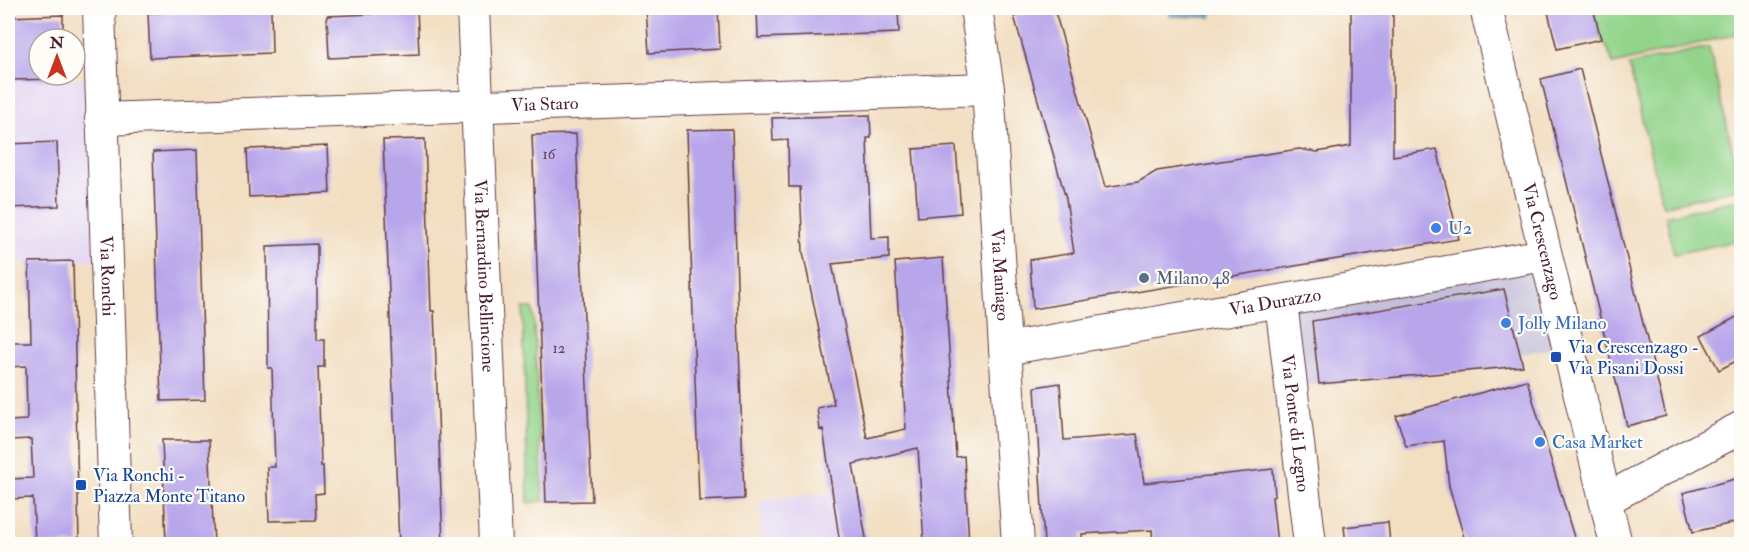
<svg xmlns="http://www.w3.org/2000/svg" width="1749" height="552" viewBox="0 0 1749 552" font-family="'IM FELL Double Pica',serif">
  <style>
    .built { fill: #e2d4f3 }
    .industrial { fill: #c5c0da }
    .green { fill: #93d48b; stroke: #6e7a5b; stroke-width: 1.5 }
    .water { fill: #56b0d4; stroke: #506880; stroke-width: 1.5 }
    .building { fill: #b8a6eb }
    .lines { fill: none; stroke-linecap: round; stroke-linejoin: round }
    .minor-casing { stroke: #633c42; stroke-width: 34 }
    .minor { stroke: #fff; stroke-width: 32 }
    .shop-dot { fill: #3f7fe0; stroke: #fdfcf7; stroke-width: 2 }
    .service-dot { fill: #5c6f8a; stroke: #fdfcf7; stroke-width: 2 }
    .transit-dot { fill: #1a4fb4; stroke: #fdfcf7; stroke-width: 2 }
    .labels { text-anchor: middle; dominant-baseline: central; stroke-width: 4.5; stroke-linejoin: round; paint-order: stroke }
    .number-label { font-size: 15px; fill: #66415b }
    .street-label { font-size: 18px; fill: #4a1f2b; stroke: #fdfcf7 }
    .shop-label { font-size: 18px; fill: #366cbe; stroke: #fdfcf7; text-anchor: start }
    .service-label { font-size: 18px; fill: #4e5e75; stroke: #fdfcf7; text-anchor: start }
    .transit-label { font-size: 18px; fill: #164399; stroke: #fdfcf7; text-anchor: start }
  </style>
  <rect width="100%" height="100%" fill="#fdfcf7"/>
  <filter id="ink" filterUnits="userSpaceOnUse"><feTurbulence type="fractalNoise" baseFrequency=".0167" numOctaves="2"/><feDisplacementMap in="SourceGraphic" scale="12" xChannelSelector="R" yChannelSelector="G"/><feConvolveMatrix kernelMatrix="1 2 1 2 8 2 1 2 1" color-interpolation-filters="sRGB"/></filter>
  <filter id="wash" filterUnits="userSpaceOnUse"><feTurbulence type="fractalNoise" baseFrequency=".008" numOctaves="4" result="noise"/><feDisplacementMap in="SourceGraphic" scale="24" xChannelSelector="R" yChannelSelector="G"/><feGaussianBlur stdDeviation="1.35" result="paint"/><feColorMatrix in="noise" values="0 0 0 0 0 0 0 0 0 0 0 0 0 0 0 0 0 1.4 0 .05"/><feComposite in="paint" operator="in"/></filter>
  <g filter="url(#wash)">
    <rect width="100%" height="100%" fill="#f2dec1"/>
    <path class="built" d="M95,78L103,260L8,263V80Z
      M831,493L840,544H762L760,500Z"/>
    <path class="industrial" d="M1533,260L1556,347L1417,376L1294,386L1285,304Z"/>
    <path class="green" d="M1593,8H1741V33L1613,64L1607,47L1601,39Z
      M1709,47L1741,188L1663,206L1629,65Z
      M1741,199V240L1674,254L1666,216Z
      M523,308H533L543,501L528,503Z"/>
    <path class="water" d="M1171,8H1212L1211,17L1170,16Z"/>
    <g id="blocks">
      <path class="building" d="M271,8L272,53L150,58L148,13Z
        M372,8H417L419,54L329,58L327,16L372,14Z
        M646,8H718L720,49L649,53Z
        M757,8H898L899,33L758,38Z
        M1046,8H1054L1105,187L1138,182L1157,171L1299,149L1317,152L1351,146V8H1393V156L1437,149L1459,239L1033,309L1030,260L1074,253L1066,199L1014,16Z
        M1547,8H1593L1601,39L1557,49Z
        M63,15V39H39V75H64V79L8,80V17Z
        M1580,69L1666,416L1627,426L1541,79Z
        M870,115L871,138H867L871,238L889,237V258L832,264L867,438L906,429L895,262L943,258L956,457L964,456L969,544H924L918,448L853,464L867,544H840L823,429L820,430L817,408L834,404L803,252L800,187H789L788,140L773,141L772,118Z
        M732,129L744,499L699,501L687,130Z
        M576,134L592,501L546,502L532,135Z
        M425,139L431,311H434L443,544H399L383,140Z
        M57,142L59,206L8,208V144Z
        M328,146L330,193L249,197L247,149Z
        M956,146L961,213L918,217L913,149Z
        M197,150L205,400L161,401L153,152Z
        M317,244V339H324V367H318L321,466H323L324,493L315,494L316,520L269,521L267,467H275L272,368H268L267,246Z
        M73,261L79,544H35L33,498L8,499V479L33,478L31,439L8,440V421L27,420L26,366L8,367V342H31L29,262Z
        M1504,289L1523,366L1319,384L1312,321Z
        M1742,314V358L1719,370L1701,336Z
        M1527,380L1576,544H1466L1449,486L1444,441L1406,446L1396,416Z
        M1060,383L1064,440L1137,434L1144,483L1273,469L1275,496L1272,497L1277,544H1153L1152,530L1082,534V544H1044L1035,387Z
        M162,440H209L214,544H166Z
        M1742,477V521L1693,532L1683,493Z
        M1388,522L1390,544H1346L1344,527Z"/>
    </g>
  </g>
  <g filter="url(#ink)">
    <use href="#blocks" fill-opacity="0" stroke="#633c42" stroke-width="1.5"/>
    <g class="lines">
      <defs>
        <g id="minor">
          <path id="s1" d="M99,8L116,544"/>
          <path id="s2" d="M473,8L496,544"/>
          <path id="s3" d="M976,8L988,89L1018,544"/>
          <path id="s4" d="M1486,8L1616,544"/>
          <path id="s5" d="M101,119L988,89"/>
          <path id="s6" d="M1281,302L1310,544"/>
          <path id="s7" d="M1005,349L1545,255"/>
          <path d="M1605,500L1742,427"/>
        </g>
      </defs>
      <use href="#minor" class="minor-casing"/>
      <use href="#minor" class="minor"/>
    </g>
  </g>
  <g class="shop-dot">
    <circle cx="1436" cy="228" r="6"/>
    <circle cx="1506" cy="323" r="6"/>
    <circle cx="1540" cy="442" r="6"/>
  </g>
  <circle class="service-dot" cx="1144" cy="278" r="6"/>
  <g class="transit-dot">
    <rect x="1550" y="351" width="12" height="12" rx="3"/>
    <rect x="75" y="479" width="12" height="12" rx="3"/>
  </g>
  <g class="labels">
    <g class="number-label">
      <text x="549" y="154">16</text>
      <text x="559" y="348">12</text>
    </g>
    <g class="street-label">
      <text stroke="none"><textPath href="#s5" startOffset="444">Via Staro</textPath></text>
      <text stroke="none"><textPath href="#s4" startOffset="240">Via Crescenzago</textPath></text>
      <text stroke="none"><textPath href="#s1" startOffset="268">Via Ronchi</textPath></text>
      <text stroke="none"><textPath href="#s2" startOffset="268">Via Bernardino Bellincione</textPath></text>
      <text stroke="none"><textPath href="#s3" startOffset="268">Via Maniago</textPath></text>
      <text stroke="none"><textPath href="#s7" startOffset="274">Via Durazzo</textPath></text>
      <text stroke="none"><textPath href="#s6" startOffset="122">Via Ponte di Legno</textPath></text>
    </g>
    <g class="shop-label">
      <text x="1448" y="228">U2</text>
      <text x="1518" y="323">Jolly Milano</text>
      <text x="1552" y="442">Casa Market</text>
    </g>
    <g class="service-label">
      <text x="1156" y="278">Milano 48</text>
    </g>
    <g class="transit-label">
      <text x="1568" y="347">Via Crescenzago -<tspan x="1568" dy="21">Via Pisani Dossi</tspan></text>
      <text x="93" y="475">Via Ronchi -<tspan x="93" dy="21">Piazza Monte Titano</tspan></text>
    </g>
  </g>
  <rect width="1749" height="552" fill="none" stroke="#fdfcf7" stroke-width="30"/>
  <g transform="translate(57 57)"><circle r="28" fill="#fdfcf7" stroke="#b5a4a5" stroke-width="1.5"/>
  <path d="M0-4.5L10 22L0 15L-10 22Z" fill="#c8321e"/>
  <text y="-9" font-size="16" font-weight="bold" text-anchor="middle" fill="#4a1f2b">N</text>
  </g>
</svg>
